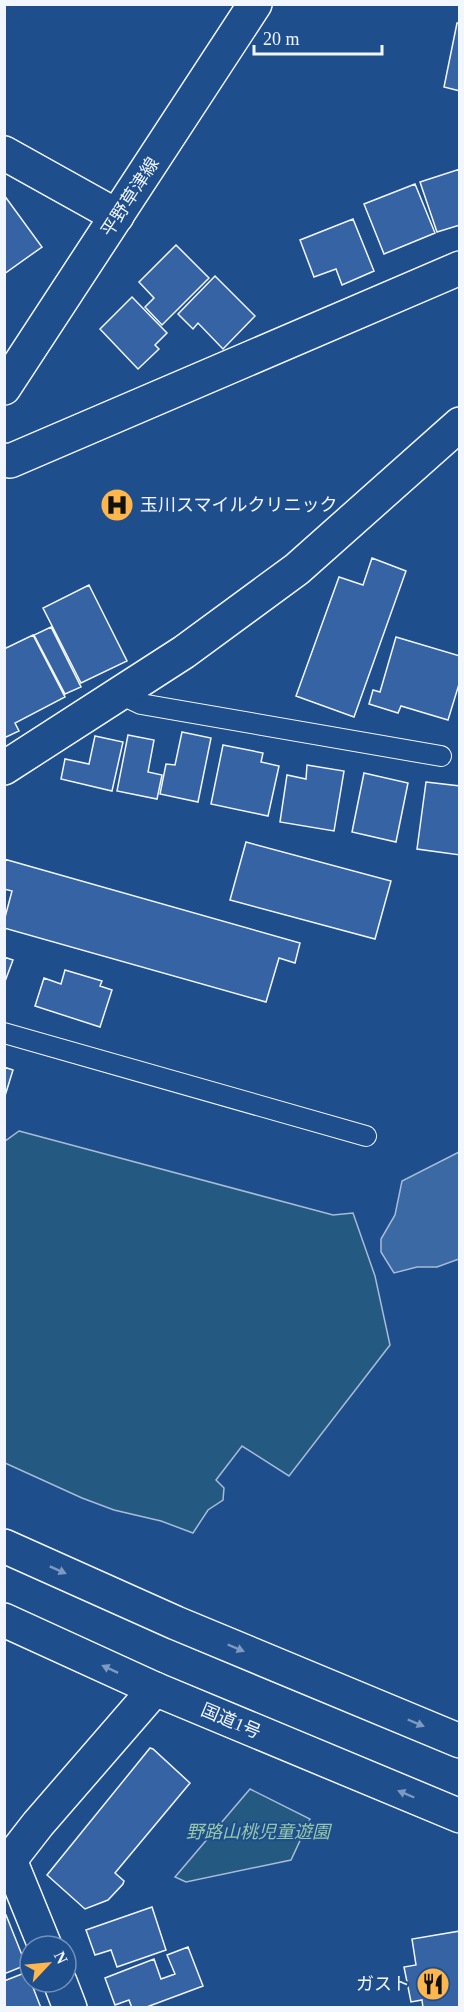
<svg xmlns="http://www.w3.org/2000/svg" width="464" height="2012" viewBox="0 0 464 2012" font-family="'Times New Roman','Noto Sans JP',serif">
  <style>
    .green { fill: #245a82; stroke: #a8bbd7; stroke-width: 1.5 }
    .water { fill: #3b69a3; stroke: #a8bbd7; stroke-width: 1.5 }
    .building { fill: #3563a3; stroke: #f2f6ff; stroke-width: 1.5 }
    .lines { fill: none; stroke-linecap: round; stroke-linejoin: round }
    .service-casing { stroke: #f2f6ff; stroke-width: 22 }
    .minor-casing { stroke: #f2f6ff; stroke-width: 36 }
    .primary-casing { stroke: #f2f6ff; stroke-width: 36 }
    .trunk-casing { stroke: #f2f6ff; stroke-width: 36 }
    .service { stroke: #1f4e8c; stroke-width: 20 }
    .minor { stroke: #1f4e8c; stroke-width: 33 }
    .primary { stroke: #1f4e8c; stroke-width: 33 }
    .trunk { stroke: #1f4e8c; stroke-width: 33 }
    .oneway { fill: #7e9ac0 }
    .labels { text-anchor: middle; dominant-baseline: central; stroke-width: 4.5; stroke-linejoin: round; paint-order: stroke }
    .street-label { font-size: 18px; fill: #f2f6ff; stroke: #1f4e8c }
    .poi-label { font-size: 18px; fill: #f2f6ff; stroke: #1f4e8c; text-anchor: start }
    .park-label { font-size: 18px; font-style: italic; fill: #97c8a6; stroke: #1f4e8c }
  </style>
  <rect width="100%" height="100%" fill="#1f4e8c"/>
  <path class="green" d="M19,1131L333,1215L353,1213L375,1276L390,1345L289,1476L242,1446L216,1480L224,1488L223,1500L208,1510L193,1533L161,1521L114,1510L82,1498L5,1463L4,1142Z
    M250,1789L310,1819L291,1860L186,1882L175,1877Z"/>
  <path class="water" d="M459,1152V1259L437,1267H417L394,1273L381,1252V1239L395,1215L402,1181Z"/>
  <path class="building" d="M457,23H460V91L444,87Z
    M460,169V225L437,232L420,182Z
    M415,184L435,233L384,254L364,204Z
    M4,195L42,247L4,274Z
    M353,219L374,271L342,285L336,269L314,277L300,240Z
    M176,245L209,278L162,325L145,307L154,298L139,282Z
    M215,276L255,316L223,349L198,323L193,329L178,314Z
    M132,297L167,333L155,345L159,349L138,369L100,329Z
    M372,558L406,571L354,717L296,696L339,577L363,585Z
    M89,585L127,661L81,683L43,608Z
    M51,627L81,687L65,694L34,635Z
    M33,635L65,697L15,723L19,731L4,738V649Z
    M396,637L460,656V681L448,720L401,706L398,713L369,704L373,690L380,692Z
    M182,732L211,738L198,802L160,794L166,764L175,765Z
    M128,735L154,740L148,772L162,775L157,799L117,791Z
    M95,736L123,742L112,791L61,779L65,759L89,764Z
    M223,745L263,753L261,762L279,766L268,816L211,804Z
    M307,765L344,771L334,831L280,822L287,775L306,779Z
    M364,773L408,783L396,842L352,832Z
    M426,782L460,786V855L417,849Z
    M246,842L391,881L375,939L230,900Z
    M4,859L300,943L295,963L279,958L266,1002L4,928V921L12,891L4,889Z
    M4,957L13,960L4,984Z
    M65,970L102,981L100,986L112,990L100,1027L35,1006L44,978L61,984Z
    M4,1067L13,1070L4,1099Z
    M150,1748L153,1749L190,1783L115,1873L124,1881L123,1884L108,1900L85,1909L47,1875Z
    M152,1907L166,1950L117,1967L111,1950L95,1955L86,1930Z
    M6,1915L26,1965L4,1974V1916Z
    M460,1931V2008H423L422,2000L411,2002L404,1967L416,1965L412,1939Z
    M188,1947L203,1986L144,2008H132L129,2000L115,2005L105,1978L154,1959L161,1979L175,1974L167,1955Z
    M27,1972L41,2008H4V1981Z"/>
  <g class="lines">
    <defs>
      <path id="service" d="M120,694L141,704L441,756
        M4,1033L366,1136"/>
      <path id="minor" d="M4,153L117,216
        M4,460L10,461L460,268
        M4,768L184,652L297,569L460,424
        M10,1860L45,1946
        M4,1862L10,1860L38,1824L155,1689
        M60,1982L70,2008"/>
      <path id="primary" d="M4,388L255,4"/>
      <path id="trunk" d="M4,1546L176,1623L460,1741
        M4,1620L155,1689L460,1816"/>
    </defs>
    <use href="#service" class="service-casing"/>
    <use href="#minor" class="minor-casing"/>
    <use href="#primary" class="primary-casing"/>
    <use href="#trunk" class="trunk-casing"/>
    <use href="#service" class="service"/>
    <use href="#minor" class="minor"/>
    <use href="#primary" class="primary"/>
    <use href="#trunk" class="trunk"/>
  </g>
  <defs><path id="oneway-solid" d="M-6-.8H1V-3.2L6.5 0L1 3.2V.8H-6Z" transform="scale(1.5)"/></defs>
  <g class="oneway">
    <use href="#oneway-solid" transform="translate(58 1570) rotate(24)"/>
    <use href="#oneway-solid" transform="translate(236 1648) rotate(23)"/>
    <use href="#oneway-solid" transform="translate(110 1669) rotate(-155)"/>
    <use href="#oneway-solid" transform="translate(416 1723) rotate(23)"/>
    <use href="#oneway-solid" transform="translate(406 1794) rotate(-157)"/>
  </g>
  <defs>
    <symbol id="hospital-disc" viewBox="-11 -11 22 22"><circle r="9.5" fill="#ffb74d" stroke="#1f4e8c"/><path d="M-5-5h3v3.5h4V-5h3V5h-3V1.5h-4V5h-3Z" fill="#111"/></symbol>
    <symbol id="restaurant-disc" viewBox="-11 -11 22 22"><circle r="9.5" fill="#ffb74d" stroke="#1f4e8c"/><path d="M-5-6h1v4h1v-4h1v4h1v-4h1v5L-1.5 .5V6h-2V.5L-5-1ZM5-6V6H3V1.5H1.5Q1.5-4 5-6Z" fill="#111"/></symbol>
  </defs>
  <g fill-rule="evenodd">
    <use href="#hospital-disc" x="98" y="486" width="38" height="38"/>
    <use href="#restaurant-disc" x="414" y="1965" width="38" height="38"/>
  </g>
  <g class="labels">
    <g class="street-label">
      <text transform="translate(130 197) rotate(-57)">平野草津線</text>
      <text transform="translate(231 1721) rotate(23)">国道1号</text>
    </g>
    <g class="poi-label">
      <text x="140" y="505">玉川スマイルクリニック</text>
      <text x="410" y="1984" text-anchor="end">ガスト</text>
    </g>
    <g class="park-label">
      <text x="258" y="1832">野路山桃児童遊園</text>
    </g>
  </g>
  <rect width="464" height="2012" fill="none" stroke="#f2f6ff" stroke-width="12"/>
  <g transform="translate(48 1964) rotate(64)"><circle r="28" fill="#1f4e8c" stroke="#7391ba" stroke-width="1.5"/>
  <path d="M0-4.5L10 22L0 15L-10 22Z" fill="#ffb74d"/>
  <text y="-9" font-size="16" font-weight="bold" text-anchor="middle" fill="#f2f6ff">N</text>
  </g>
  <path d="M254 45v9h128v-9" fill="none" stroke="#f2f6ff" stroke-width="3"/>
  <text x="263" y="45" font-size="18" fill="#f2f6ff" stroke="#1f4e8c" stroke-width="4.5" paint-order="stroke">20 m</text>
</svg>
